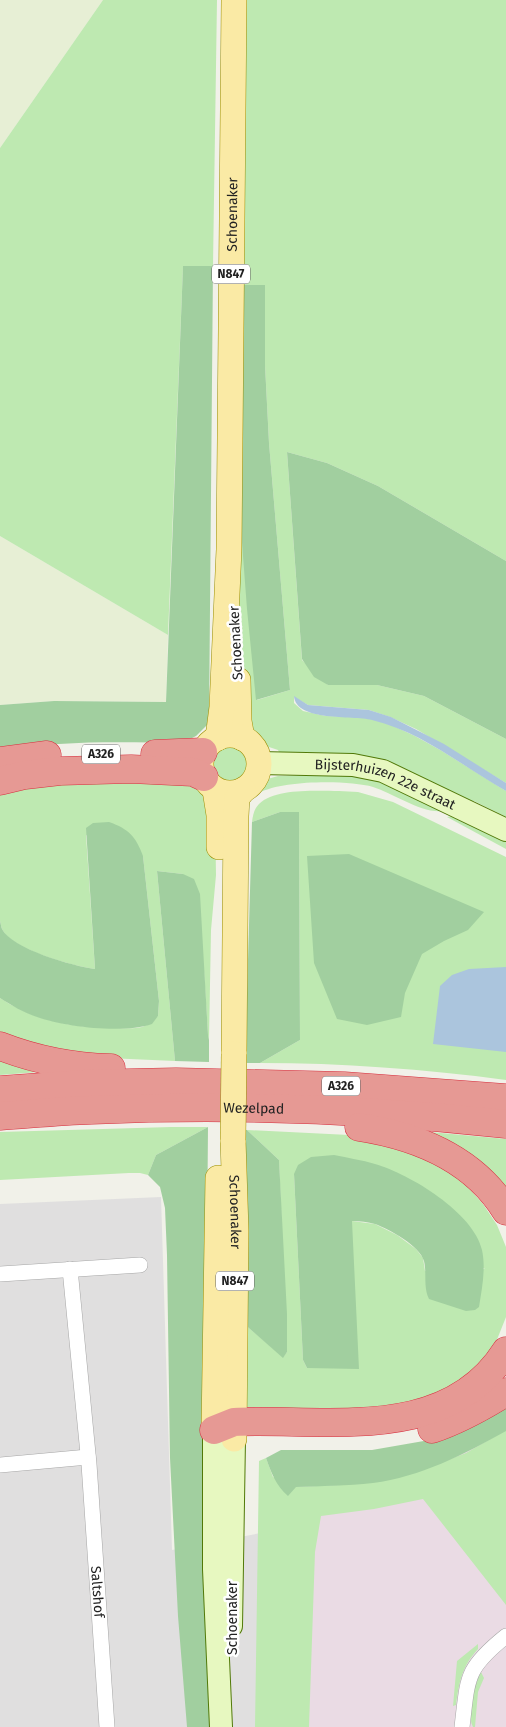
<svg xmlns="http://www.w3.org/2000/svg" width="506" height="1727" viewBox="0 0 506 1727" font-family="'Fira Sans',sans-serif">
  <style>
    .residential { fill: #e0dfdf }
    .industrial { fill: #eadbe4 }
    .farmland { fill: #e7efd5 }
    .grass { fill: #bee9b1; fill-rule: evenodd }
    .forest { fill: #a1cf9f }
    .water { fill: #abc5dd }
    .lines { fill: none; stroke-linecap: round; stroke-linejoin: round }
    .minor-casing { stroke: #a6a6a6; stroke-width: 16 }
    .secondary-casing { stroke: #517908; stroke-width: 24 }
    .primary-casing { stroke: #9b8f04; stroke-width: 26 }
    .motorway-casing { stroke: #d72e3e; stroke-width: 29 }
    .minor { stroke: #fff; stroke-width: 15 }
    .secondary { stroke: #e7f8c0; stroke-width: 22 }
    .primary { stroke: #faeaa5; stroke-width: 25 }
    .motorway { stroke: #e69994; stroke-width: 28 }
    .primary-bridge-casing { stroke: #9b8f04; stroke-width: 26; stroke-linecap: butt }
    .primary-bridge { stroke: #faeaa5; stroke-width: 25 }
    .labels { text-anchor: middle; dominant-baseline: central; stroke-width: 5; stroke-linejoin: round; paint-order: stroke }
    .shield { fill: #fff; stroke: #646464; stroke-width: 1 }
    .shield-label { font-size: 12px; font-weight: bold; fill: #222 }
    .street-label { font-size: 14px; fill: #222; stroke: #fff }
  </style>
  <rect width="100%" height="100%" fill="#f1f1e9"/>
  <path class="residential" d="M161,1197L172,1550L407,1505L506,1727H0V1204Z"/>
  <path class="industrial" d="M506,1413V1727H277L295,1509L353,1497Z"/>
  <path class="farmland" d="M0,0H103L0,148Z
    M0,536L168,635L166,702L54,701L0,705Z"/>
  <path class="grass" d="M103,0H217L213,266L183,267L168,635L0,536V148Z
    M238,0H506V561L378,486L327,463L287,452L302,660L328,685H377L424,696L506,739V783L416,729L390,717L369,710L308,705L294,697V703L303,711L326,716L363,717L387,723L415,736L442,751L506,791V817L474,801L468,802L360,756L326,753L279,752L278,750L263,745L247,730L239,628L238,486L257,700L290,690L269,443L265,365V285H238Z
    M209 763a19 19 0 1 1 38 0a19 19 0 1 1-38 0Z
    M350,774L379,779L446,810C427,817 393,793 373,787C348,780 283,780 259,793C255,795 251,800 248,803L246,797L264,780L278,776Z
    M149,775L201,787L209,798L215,815L216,875L211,930L209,1040L208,1035L204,971L183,874L157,871L175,1061L107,1058L52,1051L0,1036V998C34,1021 74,1028 115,1028C124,1028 134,1029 142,1027C148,1026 153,1019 158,1016L159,1001L143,856L86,835L95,969C73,966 12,950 2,929C1,927 1,924 0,921V794L15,790Z
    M339,791L358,792L393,802L506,857V1080C424,1069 342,1063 260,1063L300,1040L299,813L280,812L252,822C253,815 254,809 259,804C275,788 317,791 339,791Z
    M453,816L506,837V849L447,817Z
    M0,1053L51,1071L0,1075Z
    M171,1127H208L156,1155L148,1175L140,1173H129L0,1180V1132Z
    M247,1130L349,1135L416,1155L444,1167L466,1185L483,1204L497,1225L506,1247V1317L494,1347L470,1377L405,1408L288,1411L245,1408L242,1322L283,1357L287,1352L279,1160ZM294,1174L485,1269L425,1271L423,1258L416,1249L397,1235L375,1224L352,1221L307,1368L303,1360Z
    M408,1130L506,1139V1200Z
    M506,1430V1605L423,1499L374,1509L321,1516L315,1552L309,1727H255L259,1461L266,1458L273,1477L296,1487L339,1485L391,1479L427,1468L466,1453Z
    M478,1644V1649C462,1666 459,1683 456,1705L453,1706L457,1661Z
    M481,1672L484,1678L478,1692L475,1727H473C466,1713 474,1686 481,1672Z"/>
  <path class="forest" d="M183,266H213L209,723L196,736L182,743C122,742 59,740 0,751V705L54,701L166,702Z
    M238,285H265V365L269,443L290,690L256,700L247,609L237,476Z
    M287,452L327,463L378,486L506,561V739L424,696L377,685H328L314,677L302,659Z
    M280,812H299L300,1040L260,1063H245L252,822Z
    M109,822C129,829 136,837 143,856L159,1001L158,1016L152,1024C123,1034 66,1027 37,1017C24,1013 11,1005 0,998V921C1,924 1,927 2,929C12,949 73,966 95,969L86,828L93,823Z
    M349,854L484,912L468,930L444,941L422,954L405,993L401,1017L367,1025L337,1019L314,963L307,856Z
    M157,871L183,874L194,879L200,894L208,1035L209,1040V1062L175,1061Z
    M208,1127L205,1481L214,1727H187L178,1616L170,1458L167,1255L165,1208L160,1187L148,1175L156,1155Z
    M242,1130H247L279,1160L287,1314V1352L283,1358L242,1322Z
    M334,1155C348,1158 362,1160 375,1164C410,1174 474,1213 482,1250C486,1269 482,1288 479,1307L475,1310L466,1311L429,1299C423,1287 427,1273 424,1261C420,1246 389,1229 375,1224C368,1222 360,1221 352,1221L359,1369L307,1368L303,1360L294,1174L298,1165L311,1157Z
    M506,1402V1431C465,1454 420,1477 373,1483C347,1486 321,1486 296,1487L288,1496C276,1486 271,1472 266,1458L281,1450H372L441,1438Z"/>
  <path class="water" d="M294,696L308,705L369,710L391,717L444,744L506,783V791C462,766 422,732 372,720C352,715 296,722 294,696Z
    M506,967V1052L433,1044L440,986L452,975L469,969Z"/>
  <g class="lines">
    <defs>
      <g id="minor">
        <path id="s1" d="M70,1269L89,1464L107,1727"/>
        <path d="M0,1274L140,1265"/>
        <path d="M0,1465L88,1457"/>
        <path d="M462,1727C468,1677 465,1669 506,1636"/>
      </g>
      <g id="secondary">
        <path id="s2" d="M259,763L353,765L383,771L506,830"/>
        <path d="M214,1430V1569L221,1727"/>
        <path d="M231,1626L234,1439"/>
      </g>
      <g id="primary">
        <path d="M238,680L239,721L242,738"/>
        <circle cx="230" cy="764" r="29"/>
        <path id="s3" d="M218,738L222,707L229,549L234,0"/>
        <path d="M215,790L219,815V847"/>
        <path d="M234,1054L236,816L237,798L243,790"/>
        <path id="s4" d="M233,1140L236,1231L234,1439"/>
        <path d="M214,1430L218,1178"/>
      </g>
      <g id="motorway">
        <path d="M155,754L203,752"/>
        <path d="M0,761L47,755"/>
        <path d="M0,781L25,775L60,771L131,769L193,772L204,777"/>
        <path d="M0,1046C36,1060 72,1067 111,1068"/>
        <path d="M0,1090L84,1084L176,1082L344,1086L506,1098"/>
        <path id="s5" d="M0,1116C30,1114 60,1111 91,1110C229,1104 369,1109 506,1124"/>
        <path d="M359,1127C417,1136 474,1159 506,1211"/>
        <path d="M432,1429C459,1420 482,1407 506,1392"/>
        <path d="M214,1430L234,1422C328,1418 447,1444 506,1351"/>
      </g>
    </defs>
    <use href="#minor" class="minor-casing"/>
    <use href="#secondary" class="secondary-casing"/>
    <use href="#primary" class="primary-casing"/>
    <use href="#motorway" class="motorway-casing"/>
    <use href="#minor" class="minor"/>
    <use href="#secondary" class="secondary"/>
    <use href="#primary" class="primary"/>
    <use href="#motorway" class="motorway"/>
    <defs>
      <path id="primary-bridge" d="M233,1140L234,1054"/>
    </defs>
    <use href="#primary-bridge" class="primary-bridge-casing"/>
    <use href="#primary-bridge" class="primary-bridge"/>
  </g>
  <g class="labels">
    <g class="shield">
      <rect x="212" y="264.5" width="38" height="19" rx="4"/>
      <rect x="82" y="744.5" width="38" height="19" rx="4"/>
      <rect x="322" y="1076.5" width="38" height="19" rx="4"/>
      <rect x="216" y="1271.5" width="38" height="19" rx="4"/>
    </g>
    <g class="shield-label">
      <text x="231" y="274">N847</text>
      <text x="101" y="754">A326</text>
      <text x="341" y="1086">A326</text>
      <text x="235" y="1281">N847</text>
    </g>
    <g class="street-label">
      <text stroke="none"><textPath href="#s3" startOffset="524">Schoenaker</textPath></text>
      <text transform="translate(236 643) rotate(-93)">Schoenaker</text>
      <text stroke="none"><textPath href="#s2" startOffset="130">Bijsterhuizen 22e straat</textPath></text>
      <text stroke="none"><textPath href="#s5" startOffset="254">Wezelpad</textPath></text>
      <text stroke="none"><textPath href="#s4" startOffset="72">Schoenaker</textPath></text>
      <text stroke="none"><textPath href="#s1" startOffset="324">Saltshof</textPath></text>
      <text transform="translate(232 1618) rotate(-90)">Schoenaker</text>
    </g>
  </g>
</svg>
